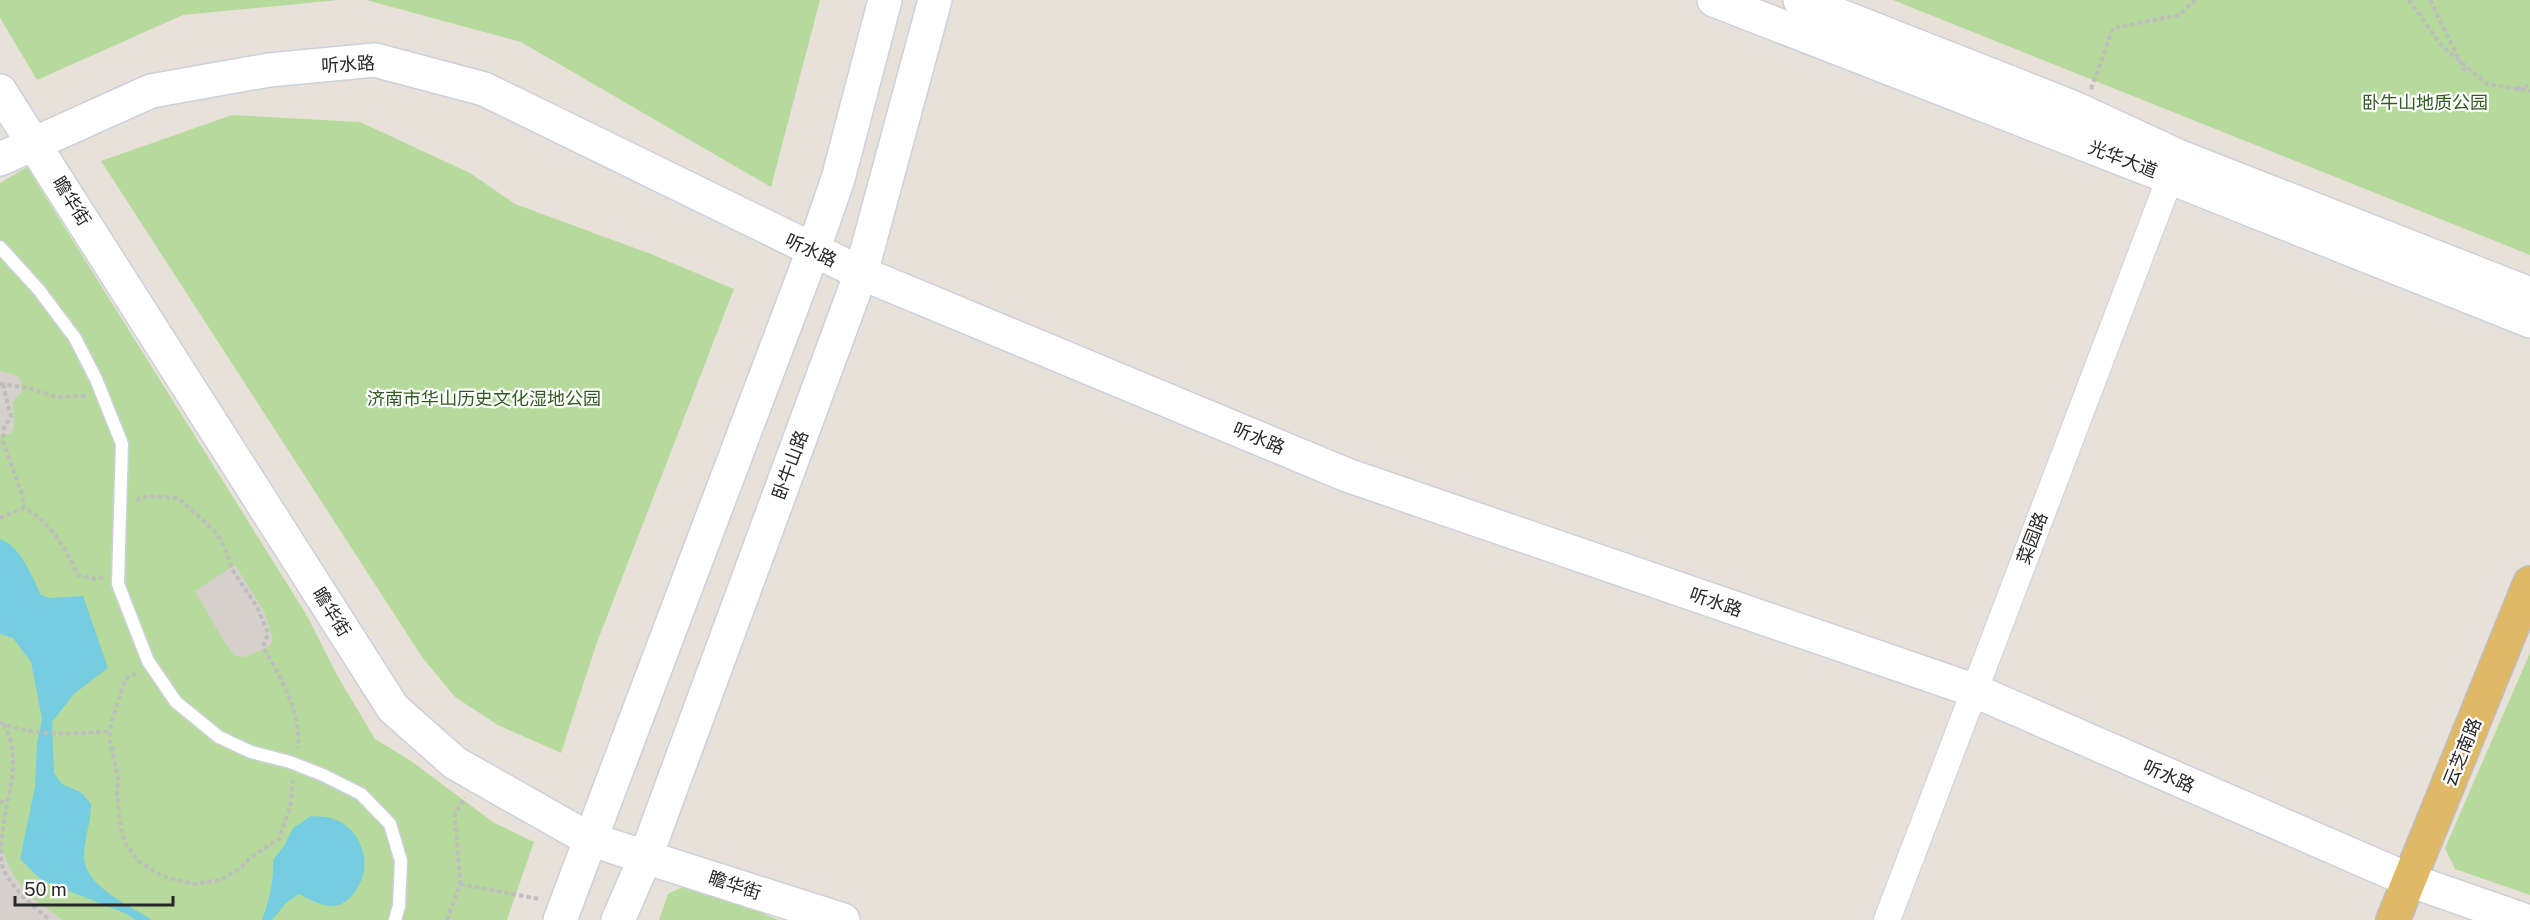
<svg xmlns="http://www.w3.org/2000/svg" width="2530" height="920" viewBox="0 0 2530 920" font-family="'Public Sans','Noto Sans SC',sans-serif">
  <style>
    .green { fill: #b6da9b }
    .plaza { fill: #d5d0cc }
    .water { fill: #76cde0 }
    .lines { fill: none; stroke-linecap: round; stroke-linejoin: round }
    .lane-casing { stroke: #ccd0db; stroke-width: 15 }
    .street-casing { stroke: #ccd0db; stroke-width: 28 }
    .secondary-casing { stroke: #ccd0db; stroke-width: 36 }
    .primary-casing { stroke: #bebebe; stroke-width: 36 }
    .path { stroke: #bebebe; stroke-width: 4; stroke-dasharray: 4.5 3; stroke-linecap: butt }
    .lane { stroke: #fff; stroke-width: 12 }
    .street { stroke: #fff; stroke-width: 26 }
    .secondary { stroke: #fff; stroke-width: 33 }
    .primary { stroke: #e0b966; stroke-width: 33 }
    .labels { text-anchor: middle; dominant-baseline: central; stroke-width: 4.5; stroke-linejoin: round; paint-order: stroke }
    .street-label { font-size: 18px; fill: #272727; stroke: #fff }
    .park-label { font-size: 18px; fill: #315b20; stroke: #fff }
  </style>
  <rect width="100%" height="100%" fill="#e8e1da"/>
  <path class="green" d="M0,0H338L183,15L37,80L0,18Z
    M366,0H820L771,187L521,42Z
    M1893,0H2530V255Z
    M232,115L360,122L470,173L515,204L651,254L734,289L596,645L561,753L498,725L455,697L422,657L101,161Z
    M27,167L306,614L337,675L375,739L411,761L493,822L534,842L507,920H0V183Z
    M2530,653V895L2455,869L2445,848Z
    M687,885H696L778,920H659L668,894Z"/>
  <path class="plaza" d="M0,371L14,374L20,379L22,392L13,402L14,428L10,434H0Z
    M235,565L264,611L273,639L270,646L245,657L236,656L225,643L195,591Z
    M0,852H2L14,876L33,899L63,920H0Z"/>
  <path class="water" d="M0,539C20,545 33,578 41,595L50,598L83,596L108,668L74,694L52,722L54,773L62,784L82,793L91,804C91,821 85,837 84,854C82,886 130,905 152,920H135L127,914L41,880L20,859L35,787L37,743L42,719L31,662L13,638L0,634Z
    M311,816C318,817 328,816 334,819C361,829 373,863 358,887C353,895 348,902 339,905C325,909 311,900 299,894L286,903L272,920H262C269,901 274,880 273,860L284,846L293,828Z"/>
  <g class="lines">
    <defs>
      <path id="lane" d="M0,247L39,290L75,338L96,379L122,444L118,584L148,661L176,702L219,737L251,752L290,762L323,775L361,794L390,824L401,861L399,906L395,920"/>
      <path id="street" d="M1887,920L2176,162"/>
      <path id="secondary" d="M1714,0L2169,177L2530,321
        M1800,0L2072,107L2178,156L2530,294
        M0,91L393,708L455,763L589,839L843,920
        M0,159L151,91L269,70L375,60L484,89L861,273L1347,475L1973,690L2409,880L2524,920
        M560,920L813,251L838,179L885,0
        M618,920L646,856L861,273L935,0"/>
      <path id="primary" d="M2393,920L2530,583"/>
    </defs>
    <use href="#lane" class="lane-casing"/>
    <use href="#street" class="street-casing"/>
    <use href="#secondary" class="secondary-casing"/>
    <use href="#primary" class="primary-casing"/>
    <path class="path" d="M2409,0L2441,45L2487,84L2530,91
      M2430,0L2464,69L2469,72
      M2091,89L2113,28L2179,15L2195,0
      M2517,89L2530,85
      M0,384L29,388L56,397L87,396
      M3,384L11,417L4,427L3,442L22,494L24,508
      M136,500L148,496L178,498L203,520L217,534L225,548L232,569L257,607L268,633L263,647C280,675 302,714 298,748
      M0,518L24,508C52,523 65,548 78,575L96,579L104,577
      M136,673L125,679L111,724L110,740L118,778L117,793L120,824L125,843L138,861L162,876L193,884L221,880L239,869L251,857L279,839L291,803L293,780
      M0,722C28,737 80,734 111,731
      M4,724C24,764 5,796 2,837C1,845 0,857 2,865C10,888 32,905 50,920
      M0,801L6,804
      M460,884L539,899
      M447,920L460,884L455,814L465,797"/>
    <use href="#lane" class="lane"/>
    <use href="#street" class="street"/>
    <use href="#secondary" class="secondary"/>
    <use href="#primary" class="primary"/>
  </g>
  <g class="labels">
    <g class="street-label">
      <text transform="translate(348 64) rotate(-3)">听水路</text>
      <text transform="translate(2123 159) rotate(21)">光华大道</text>
      <text transform="translate(72 201) rotate(58)">瞻华街</text>
      <text transform="translate(811 250) rotate(25)">听水路</text>
      <text transform="translate(1259 438) rotate(23)">听水路</text>
      <text transform="translate(790 465) rotate(-70)">卧牛山路</text>
      <text transform="translate(2032 538) rotate(-69)">菜园路</text>
      <text transform="translate(1716 602) rotate(19)">听水路</text>
      <text transform="translate(332 612) rotate(58)">瞻华街</text>
      <text transform="translate(2462 752) rotate(-68)">云芝南路</text>
      <text transform="translate(2169 776) rotate(24)">听水路</text>
      <text transform="translate(735 885) rotate(18)">瞻华街</text>
    </g>
    <g class="park-label">
      <text x="2425" y="102">卧牛山地质公园</text>
      <text x="484" y="398">济南市华山历史文化湿地公园</text>
    </g>
  </g>
  <path d="M15 896v9h158v-9" fill="none" stroke="#272727" stroke-width="3"/>
  <text x="24" y="896" font-size="18" fill="#272727" stroke="#ffffff" stroke-width="4.5" paint-order="stroke">50 m</text>
</svg>
